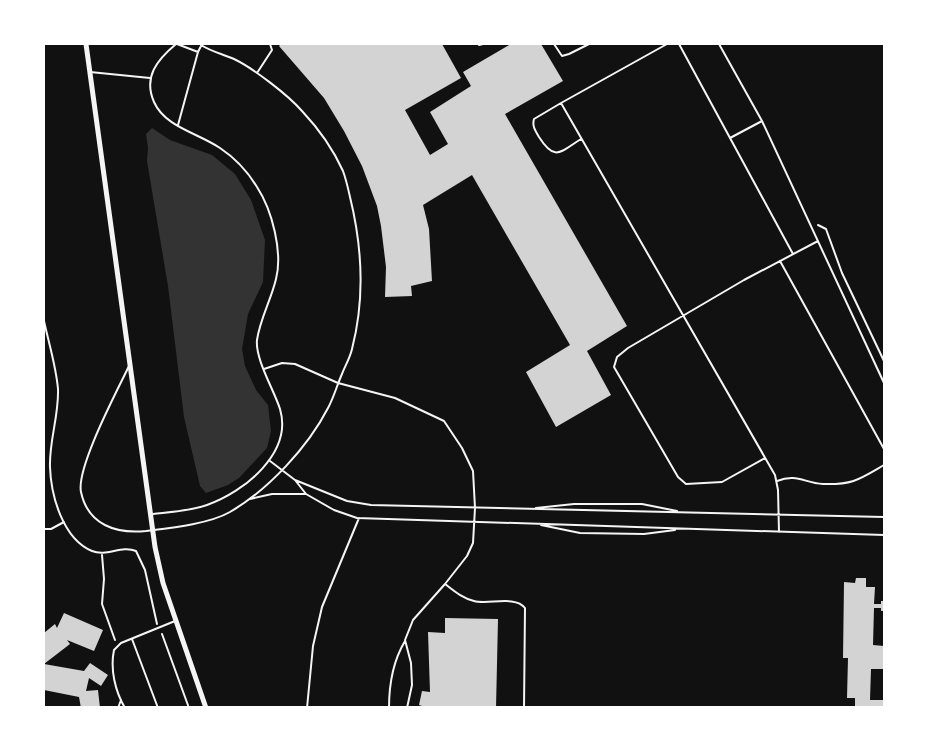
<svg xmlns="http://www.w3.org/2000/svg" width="928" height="751" viewBox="0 0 928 751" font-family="'Exo 2',sans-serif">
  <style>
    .water { fill: #333 }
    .building { fill: #d3d3d3 }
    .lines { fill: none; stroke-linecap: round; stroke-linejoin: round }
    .path { stroke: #f5f5f5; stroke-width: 2 }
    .service { stroke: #f5f5f5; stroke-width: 2 }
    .minor { stroke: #f5f5f5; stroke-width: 5 }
  </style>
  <rect width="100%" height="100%" fill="#111"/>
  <path class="water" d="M152,128L170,140L212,155L235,174L251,200L265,240L263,282L248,314L242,349L245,366L256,390L268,405L271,431L267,448L239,478L228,485L206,493L200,486L184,417L168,286L147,161L148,148L146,134Z"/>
  <path class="building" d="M281,44H442L461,78L405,110L430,155L448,144L430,112L471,86L463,72L511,44H541L563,81L505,114L627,326L587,351L611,395L556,427L526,372L570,345L472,175L423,205L429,229L432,281L411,286L412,296L385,297L386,267L381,226L377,206L362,166L344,131L324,98L279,46Z
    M856,578H866V587H875L874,604H881V601H884V611H881V608H874L873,645L884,646V669H871L870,700H884V708H855V698H847L848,658H843L844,582L855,583Z
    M64,613L103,630L94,651L67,640L70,644L44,664L84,671L90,663L108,675L101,686L89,678L86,691L98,690L100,708H81L79,697L44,690V633L55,624L57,628Z
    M445,618L498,619L496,708H428L419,705L422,691L430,692L428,632L445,633Z"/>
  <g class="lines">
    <path class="path" d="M818,225L826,229L842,273L884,361
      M44,321C49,344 56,366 58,389C59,416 49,441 50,467C51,496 63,539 92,551C107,557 121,545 136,551L145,570L157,624
      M44,529H51L64,522
      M102,555L104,579L102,604L115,640
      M162,634L189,708"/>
    <path class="service" d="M177,44L198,52L202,44
      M554,44L562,56L569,54L589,44
      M667,44L561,103L775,475L778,490L779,532
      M679,44L793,254
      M719,44L762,121L884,383
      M479,45L483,44
      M90,72L150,78
      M257,73L272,50L270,44
      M561,103L534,119C532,126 535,130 539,137C555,162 560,152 581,139
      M178,125L198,52
      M730,138L762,121
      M780,261L884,449
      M129,366C117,391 76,468 81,492C88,525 116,534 146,531C170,528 209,524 230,512C268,490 308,447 328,408C334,397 337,385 342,374C345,366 350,358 352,349C365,299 362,246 350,197C348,188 346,179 343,171C333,149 318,128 302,111C288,95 253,68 234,59C223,54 212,52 201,45
      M264,369L282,363L295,364L338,383L395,398L444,421L462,448L473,471L475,508L473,543L467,556L445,584C454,591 462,598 474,601C488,605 515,595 525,608L524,708
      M765,458L722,482L686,484L678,477L614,367L617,357L628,348L744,280L818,241
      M270,461L295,480L306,494L334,510L357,518L884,535
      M295,480L347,501L371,505L884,517
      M777,481C797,473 804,483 823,484C853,485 860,479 884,465
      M250,499L272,494H306
      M536,508L574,504H642L677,511
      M153,514C171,512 190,511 207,505C244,492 293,453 280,409C274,390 255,359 257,340C260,319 271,300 276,279C283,252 272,210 257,187C248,172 235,158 220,148C198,133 165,127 154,102C143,77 157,60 176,44
      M541,525L580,533L644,534L675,530
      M132,639L158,708
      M118,708L121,700
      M125,708C115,691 110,669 114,650L121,643L175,621
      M307,708L313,646L322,607L359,518
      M389,708C389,684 393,661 405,641
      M407,708L412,685L411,663L405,640L413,620L445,584"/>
    <path class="minor" d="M86,44L155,547L163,583L206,708"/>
  </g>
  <rect width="928" height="751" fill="none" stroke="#ffffff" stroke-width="90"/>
</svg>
